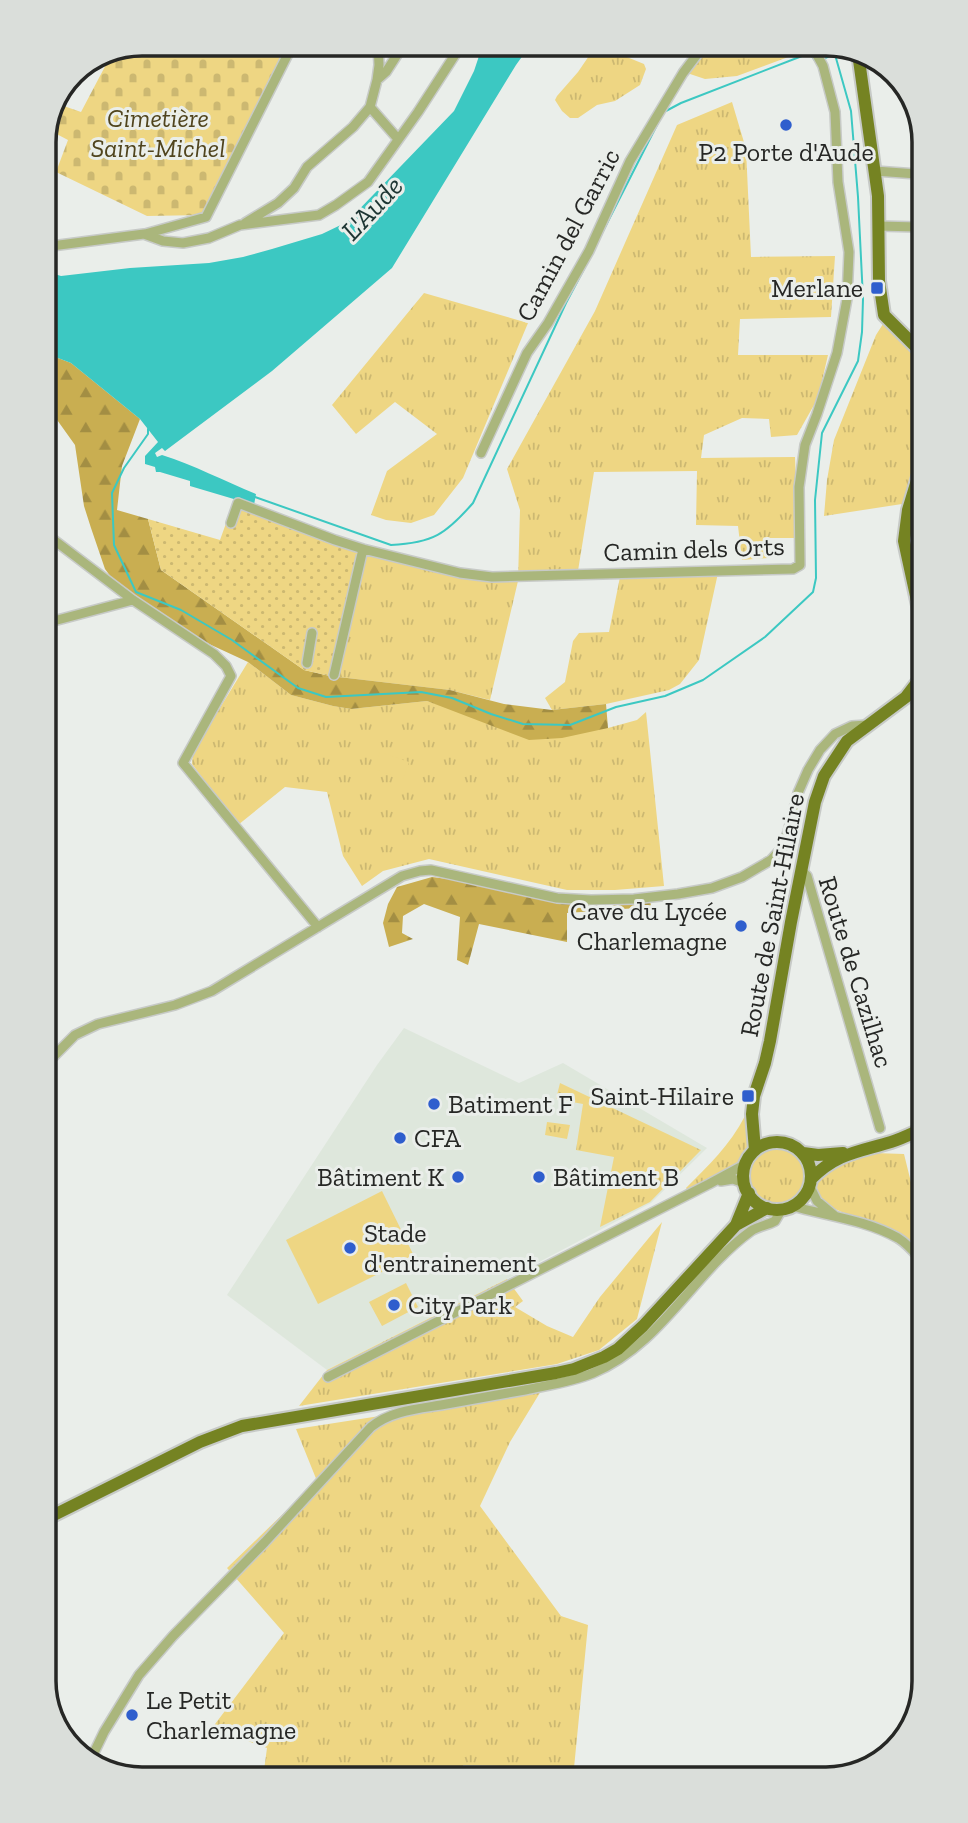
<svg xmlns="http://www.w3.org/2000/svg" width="968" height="1823" viewBox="0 0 968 1823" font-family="'Zilla Slab',serif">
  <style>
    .built { fill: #dee7dc }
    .grass { fill: url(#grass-tufts) }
    .forest { fill: url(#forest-firs) }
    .cemetery { fill: url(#cemetery-stones) }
    .garden { fill: url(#garden-dots) }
    .pitch { fill: #eed683 }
    .water { fill: #3cc8c2 }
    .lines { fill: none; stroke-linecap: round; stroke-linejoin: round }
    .stream { stroke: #3cc8c2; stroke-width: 2 }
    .minor-casing { stroke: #c7cac7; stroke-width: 12 }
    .major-casing { stroke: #c7cac7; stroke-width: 16 }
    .minor { stroke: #aab67c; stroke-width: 9 }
    .major { stroke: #758322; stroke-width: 12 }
    .poi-dot { fill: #2f5ecd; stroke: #eaeeea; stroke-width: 2.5 }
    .labels { text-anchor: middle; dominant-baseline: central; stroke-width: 6; stroke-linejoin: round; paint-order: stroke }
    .park-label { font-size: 26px; font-style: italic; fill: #50441d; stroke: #eaeeea }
    .poi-label { font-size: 26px; fill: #262725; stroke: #eaeeea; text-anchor: start }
    .street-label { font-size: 26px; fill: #262725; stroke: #eaeeea }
    .water-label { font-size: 28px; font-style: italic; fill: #1d3533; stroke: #eaeeea }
    .rim { fill: none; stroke: #262725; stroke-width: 3.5 }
  </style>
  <defs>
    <pattern id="grass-tufts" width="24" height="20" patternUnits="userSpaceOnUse" patternTransform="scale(1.75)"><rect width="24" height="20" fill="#eed683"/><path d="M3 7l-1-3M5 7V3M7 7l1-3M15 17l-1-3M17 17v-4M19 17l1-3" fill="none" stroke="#ccb871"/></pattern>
    <pattern id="forest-firs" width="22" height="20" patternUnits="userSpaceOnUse" patternTransform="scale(1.75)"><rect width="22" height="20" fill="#c9ae51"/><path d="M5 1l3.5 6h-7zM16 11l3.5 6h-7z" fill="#a38e43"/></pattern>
    <pattern id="cemetery-stones" width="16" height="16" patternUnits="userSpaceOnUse" patternTransform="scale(1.75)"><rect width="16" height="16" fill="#eed683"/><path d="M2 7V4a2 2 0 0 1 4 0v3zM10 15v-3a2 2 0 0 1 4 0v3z" fill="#ccb871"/></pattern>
    <pattern id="garden-dots" width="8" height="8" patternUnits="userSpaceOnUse" patternTransform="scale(1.75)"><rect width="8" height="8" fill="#eed683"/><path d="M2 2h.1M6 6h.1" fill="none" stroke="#ccb871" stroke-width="1.8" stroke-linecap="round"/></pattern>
  </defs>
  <rect width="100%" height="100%" fill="#eaeeea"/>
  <path class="built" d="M404,1028L519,1083L563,1063L707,1148L651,1203L507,1279L327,1370L227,1295L377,1065Z"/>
  <path class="grass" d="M739,44H802L804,49L799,53L737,76L705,79L687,73L708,45L724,48Z
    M598,48L612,51L644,64L646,69L640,85L615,101L597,105L578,118H570L562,111L555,100L557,96L578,72L593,50Z
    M732,102L746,149L751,257L835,256L831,317L740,319L738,355H828L818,398L797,435L771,437L769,419L742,418L704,435L701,458L795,457L798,538H770L768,558L742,560L738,526L696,525L697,471L594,472L577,577L518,581L490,700L450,690L330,676L359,552L518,580L520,510L507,469L595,311L677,125Z
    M424,293L528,323L463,478L434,515L411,523L386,520L371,515L387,471L437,434L395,402L356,434L332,405Z
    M883,324L900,340L918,361V456L902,504L824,516L827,480L834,440L876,335Z
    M718,573L699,660L680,684L669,690L606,704L552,710L545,698L565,682L573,641L579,633L609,632L620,577Z
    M248,662L291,695L333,706L351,709L427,701L455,710L608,728L637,720L646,712L664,886L615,890H567L429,859L383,871L362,886L343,856L327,792L285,787L238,825L192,764L193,752Z
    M560,1083L701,1150L650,1202L600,1227L614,1157L576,1150L583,1104L556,1099Z
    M745,1116C754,1129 751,1148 742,1160L688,1191L686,1188C708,1166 730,1145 745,1116Z
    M547,1122L570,1125L567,1139L545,1135Z
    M749 1177a29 29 0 1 1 58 0a29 29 0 1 1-58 0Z
    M874,1153L904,1154L922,1227V1243L917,1245C903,1237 889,1229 873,1223C859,1217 834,1212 823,1201C819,1197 817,1192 817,1187C817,1163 857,1157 874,1153Z
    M662,1222L637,1319L599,1350L557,1364L299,1406L327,1370L507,1279L523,1301L515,1307L547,1326L573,1337L600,1297Z
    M541,1391L510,1442L480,1506L561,1616L588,1625L574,1768L463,1765L462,1776L263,1778L267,1748L212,1728L284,1633L227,1568L317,1481L296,1429Z"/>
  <path class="forest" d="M45,353L71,363L140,419L122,466L117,510L148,519L161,570L304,670L330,676L450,690L504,704L552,710L606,704L608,728L562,738L529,740L427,701L351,709L333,706L291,695L248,662L168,625L125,596L105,569L91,528L84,506L75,445L45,403Z
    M432,877L496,885L557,898L650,897L651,907L567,913V942L479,924L468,965L457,960L460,917L424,904L403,916L402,933L413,939L389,947L383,923L388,904L397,887Z"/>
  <path class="cemetery" d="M142,44H290L204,215L147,216L56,172L68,140L47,129L58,104L81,112L110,57Z"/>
  <path class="garden" d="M233,504L359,552L330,676L304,670L161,570L148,519L220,540Z"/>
  <path class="pitch" d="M380,752L409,762L403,779L374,769Z
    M382,1191L414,1256L318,1304L286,1240Z
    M406,1283L418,1307L382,1326L369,1302Z"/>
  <path class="water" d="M483,44H531L516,65L392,268L272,371L165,451L162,448L155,453L157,457L162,455C194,465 224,481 256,494L254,505L190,486V481L160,472H156L155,467L145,464V456L158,442L140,419L71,363L45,353V271L61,276L130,268L209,263L243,257L272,249L322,234L347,222L454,111L474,71Z"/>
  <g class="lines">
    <path class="stream" d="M823,59L834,54
      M664,112L681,103L802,56L811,55L816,62L818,61
      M600,237L661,117
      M148,429V434L124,468L112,493L114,545L136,592L181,610L232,640L298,688L326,697L421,692L452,698L491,714L523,724L570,725L616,707L665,696L703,680L765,637L813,592L816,578L815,500L822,433L858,361L862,332L863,299L858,197L851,111L832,44
      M255,497L391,545C433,543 446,534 473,503L566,303L585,267"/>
    <defs>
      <path id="minor" d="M358,44L379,53L386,44
        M377,80L386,72L404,44
        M370,107L398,139
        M875,171L917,174
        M245,223L278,203L294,188L307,167L353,127L370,107L377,80L379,65L378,44
        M879,226L917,227
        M145,234L206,217L293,44
        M44,247L144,234L163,241L183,243L209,238L240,225L319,215L336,205L368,182L418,112L462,44
        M481,453L527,353L548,323L589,251L630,161L683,73L705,44
        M231,523L238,503L335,540L363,549L460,573L492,577L793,569L800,565L799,487L805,445L817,414L837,353L847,299L849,252L838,182L835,112L823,66L811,44
        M905,531L919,533
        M46,534L133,600L214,654L226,666L231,676L183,763L318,927
        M46,623L133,600
        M307,663L312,633
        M334,675L363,549
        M801,870L807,876L880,1128
        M48,1062L75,1035L98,1024L175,1005L212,991L402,876L420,871L431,870L557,898L591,900L634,899L678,894L712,888L742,877L771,860L782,848L788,832L798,793L808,770L820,750L835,734L852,726L867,725
        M721,1181L733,1179L744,1183
        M810,1187L817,1201L835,1216
        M792,1206C828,1216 866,1220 898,1238C908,1244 915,1253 922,1261
        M328,1377L709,1184L746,1164
        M89,1763L104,1732L139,1675L173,1636L265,1542L371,1427C391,1411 416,1409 441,1405C469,1400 497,1395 525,1390C548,1385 571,1382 593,1373C661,1345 693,1273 751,1231C758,1226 768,1225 775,1221L782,1209"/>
      <path id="major" d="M858,53L878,196L879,281L884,315L918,349
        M918,477L908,510L904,541L919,610
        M743 1176a34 34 0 1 1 68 0a34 34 0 1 1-68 0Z
        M755,1150L752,1114L754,1096L765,1063L770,1041L791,922L815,802L824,776L847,741L906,697L919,680
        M803,1153L818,1155L843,1153
        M811,1179C837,1153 858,1152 891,1142C901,1139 911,1134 922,1129
        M736,1225L767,1208
        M50,1517L200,1442L242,1426L556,1373L574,1369L604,1357L618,1349L643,1326L736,1225L749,1193"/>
    </defs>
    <use href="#minor" class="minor-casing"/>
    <use href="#major" class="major-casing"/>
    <use href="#minor" class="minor"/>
    <use href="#major" class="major"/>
  </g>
  <g class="poi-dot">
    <circle cx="786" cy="125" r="7"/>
    <rect x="870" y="281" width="14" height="14" rx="3.5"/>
    <circle cx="741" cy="926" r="7"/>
    <rect x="741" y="1089" width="14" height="14" rx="3.5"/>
    <circle cx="434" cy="1104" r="7"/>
    <circle cx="400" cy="1138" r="7"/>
    <circle cx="458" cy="1177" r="7"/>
    <circle cx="539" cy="1177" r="7"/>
    <circle cx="350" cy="1248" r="7"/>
    <circle cx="394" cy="1305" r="7"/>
    <circle cx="132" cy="1715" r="7"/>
  </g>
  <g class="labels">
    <g class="park-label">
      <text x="158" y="118">Cimetière<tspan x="158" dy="30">Saint-Michel</tspan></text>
    </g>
    <g class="poi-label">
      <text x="786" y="152" text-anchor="middle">P2 Porte d'Aude</text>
      <text x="863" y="288" text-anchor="end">Merlane</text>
      <text x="727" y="911" text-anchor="end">Cave du Lycée<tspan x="727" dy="30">Charlemagne</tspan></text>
      <text x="734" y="1096" text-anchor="end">Saint-Hilaire</text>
      <text x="448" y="1104">Batiment F</text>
      <text x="414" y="1138">CFA</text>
      <text x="444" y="1177" text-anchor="end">Bâtiment K</text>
      <text x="553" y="1177">Bâtiment B</text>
      <text x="364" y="1233">Stade<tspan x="364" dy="30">d'entrainement</tspan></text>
      <text x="408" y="1305">City Park</text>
      <text x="146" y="1700">Le Petit<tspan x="146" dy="30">Charlemagne</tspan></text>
    </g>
    <g class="street-label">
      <text transform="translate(568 235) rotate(-62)">Camin del Garric</text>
      <text transform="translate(694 549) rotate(-2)">Camin dels Orts</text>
      <text transform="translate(772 915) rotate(-79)">Route de Saint-Hilaire</text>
      <text transform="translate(856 972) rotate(73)">Route de Cazilhac</text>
    </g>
    <g class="water-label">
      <text transform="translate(372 208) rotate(-47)">L'Aude</text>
    </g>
  </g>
  <path d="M0 0H968V1823H0ZM142 56H826A86 86 0 0 1 912 142V1681A86 86 0 0 1 826 1767H142A86 86 0 0 1 56 1681V142A86 86 0 0 1 142 56Z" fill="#dadeda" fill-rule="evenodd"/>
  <path class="rim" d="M142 56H826A86 86 0 0 1 912 142V1681A86 86 0 0 1 826 1767H142A86 86 0 0 1 56 1681V142A86 86 0 0 1 142 56Z"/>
</svg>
